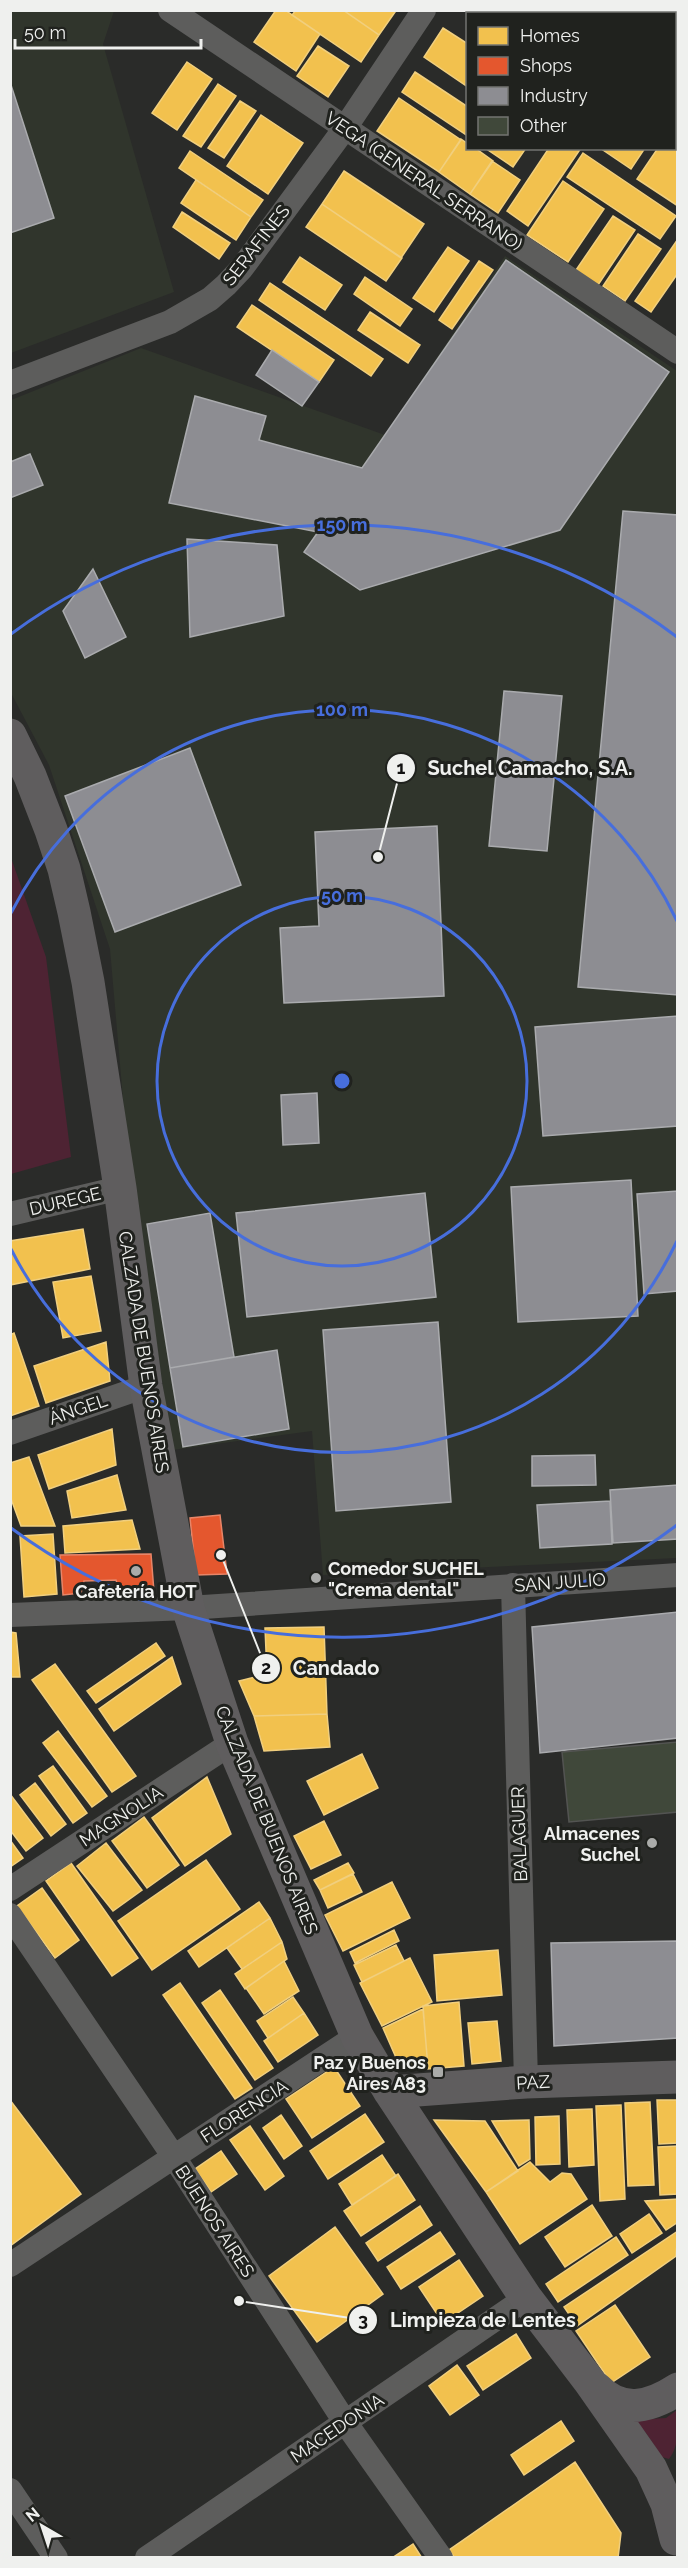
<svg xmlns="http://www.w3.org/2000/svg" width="688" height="2568" viewBox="0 0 688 2568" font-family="Raleway,sans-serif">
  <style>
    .built { fill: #30352c }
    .green { fill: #4e2333 }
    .homes { fill: #f2c14e; stroke: #f1cf7e; stroke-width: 1.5 }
    .shops { fill: #e4572e; stroke: #e78568; stroke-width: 1.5 }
    .industry { fill: #8d8d92; stroke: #aaabae; stroke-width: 1.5 }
    .building { fill: #40483a; stroke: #535452; stroke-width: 1.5 }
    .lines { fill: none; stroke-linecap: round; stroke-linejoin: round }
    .street { stroke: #5d5d5c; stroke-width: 24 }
    .secondary { stroke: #5f5d5e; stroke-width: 33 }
    .ring { fill: none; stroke: #476edc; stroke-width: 3 }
    .poi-dot { fill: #aaaba9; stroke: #20221e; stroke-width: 2 }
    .labels { text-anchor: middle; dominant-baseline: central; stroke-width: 6; stroke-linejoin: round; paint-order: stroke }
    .street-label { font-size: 18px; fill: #eff0ee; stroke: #20221e }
    .poi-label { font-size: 18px; font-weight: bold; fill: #eff0ee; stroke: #20221e; text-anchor: end }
    .centre { fill: #476edc; stroke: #20221e; stroke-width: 3 }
    .ring-label { font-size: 18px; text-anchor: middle; font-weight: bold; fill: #476edc; stroke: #20221e; stroke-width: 6; stroke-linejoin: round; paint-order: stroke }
    .leader { fill: none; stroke: #eff0ee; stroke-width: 2 }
    .callout-dot { fill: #eff0ee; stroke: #20221e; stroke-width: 2 }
    .mark-label { font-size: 18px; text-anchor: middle; font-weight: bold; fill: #111 }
    .callout-label { font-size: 20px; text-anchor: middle; font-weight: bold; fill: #eff0ee; stroke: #20221e; stroke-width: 6; stroke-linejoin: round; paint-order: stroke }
  </style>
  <rect width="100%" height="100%" fill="#2a2b29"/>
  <path class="built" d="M11,11H114L103,44L174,292L11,353Z
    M505,256L677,371V1558L323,1575L312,1431L172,1450L125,1122L110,949L49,765L11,693V400L141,348L385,435Z"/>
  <path class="green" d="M10,855L46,957L71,1157L11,1174Z
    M677,2410C677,2427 680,2445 669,2459L662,2457L646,2433L633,2420L666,2418Z"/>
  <path class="homes" d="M276,10H285L320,34L296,71L254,42Z
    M296,10H343L379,35L361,62L292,15Z
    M343,10H393L395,12L379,35Z
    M532,10H574L572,14H536Z
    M638,10H676L674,14H636Z
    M678,26V65L674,70V30Z
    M443,28L468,44V87L424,57Z
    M318,46L349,66L328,97L297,76Z
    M187,62L212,79L177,130L152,113Z
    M415,72L468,107V136L402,92Z
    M218,84L236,96L201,147L183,136Z
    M399,98L461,140L439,172L377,131Z
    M674,100L678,102V138L674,136Z
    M240,101L256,111L224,158L208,148Z
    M261,115L303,143L268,194L227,166Z
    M461,139L468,144V148H475L493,161L470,194L439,172Z
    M674,146L678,148V206L637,179L658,148H674Z
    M485,148H526L513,167Z
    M549,148H581L528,226L507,211Z
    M600,148H645L631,169Z
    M190,151L263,200L251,217L179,168Z
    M583,153L676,216L660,239L567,177Z
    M492,161L520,180L498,213L470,194Z
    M344,171L424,224L401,258L322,204Z
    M196,180L251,217L236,240L181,203Z
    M563,181L604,209L568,262L527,235Z
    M322,204L402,258L386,281L306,227Z
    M182,212L230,243L219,259L173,227Z
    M613,216L635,230L598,285L576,270Z
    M638,234L661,249L625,301L603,286Z
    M678,239V273L651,312L635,301Z
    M448,247L469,261L434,312L413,298Z
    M300,257L342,285L325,310L283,282Z
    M479,261L493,270L452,329L439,320Z
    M365,277L412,309L400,326L354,294Z
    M270,283L383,359L371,376L259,300Z
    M252,305L334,360L319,382L237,327Z
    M370,312L420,345L408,363L358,330Z
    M83,1229L90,1269L10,1285V1241Z
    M91,1276L101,1331L63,1338L53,1282Z
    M14,1333L39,1406L10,1416V1335Z
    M106,1342L110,1381L46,1403L34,1366Z
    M112,1429L116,1465L49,1489L38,1455Z
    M29,1457L55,1526H21L10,1496V1463Z
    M117,1475L126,1510L72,1518L67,1491Z
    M132,1520L140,1549L65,1553L63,1526Z
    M53,1534L57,1594L24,1597L20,1536Z
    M324,1627L327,1714L254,1716L239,1681L267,1674L265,1628Z
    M10,1632L16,1633L20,1677H10Z
    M156,1643L165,1656L96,1703L87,1691Z
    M172,1657L181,1684L114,1731L99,1709Z
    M55,1664L136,1776L112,1792L32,1680Z
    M327,1714L330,1747L264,1751L254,1716Z
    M58,1731L107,1796L92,1807L43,1743Z
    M362,1754L378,1788L324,1815L307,1781Z
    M53,1766L87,1813L73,1823L39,1776Z
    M207,1777L231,1834L185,1866L152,1818Z
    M35,1783L66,1824L51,1836L20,1795Z
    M10,1794L43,1838L26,1851L10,1830Z
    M144,1817L179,1865L147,1888L112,1841Z
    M324,1821L341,1855L311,1869L294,1836Z
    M10,1840L23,1858L10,1867Z
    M106,1843L142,1890L113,1911L77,1866Z
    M206,1860L240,1909L152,1970L118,1921Z
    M71,1863L138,1958L112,1976L46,1881Z
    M348,1863L354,1873L320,1890L314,1880Z
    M353,1874L362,1892L328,1908L320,1890Z
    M392,1882L410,1918L343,1951L325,1915Z
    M42,1888L79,1940L55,1958L17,1906Z
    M259,1902L270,1918L199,1967L188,1951Z
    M270,1918L282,1942L242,1969L227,1948Z
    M394,1930L399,1941L355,1963L350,1952Z
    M282,1942L287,1959L245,1989L235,1974Z
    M396,1945L404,1961L362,1982L354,1965Z
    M498,1950L502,1995L437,2001L434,1955Z
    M410,1958L432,2002L382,2026L360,1983Z
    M284,1961L299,1991L264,2014L246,1988Z
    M180,1983L252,2088L235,2099L163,1995Z
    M220,1990L273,2068L255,2080L202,2003Z
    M293,1997L304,2013L268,2038L257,2021Z
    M459,2002L464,2066L428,2069L423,2006Z
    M423,2009L428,2067L401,2069L383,2028Z
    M304,2013L318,2035L278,2062L264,2041Z
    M497,2021L501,2061L472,2064L468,2023Z
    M334,2067L360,2106L312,2138L286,2099Z
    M10,2100L81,2194L10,2246Z
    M657,2100H678V2143L659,2144Z
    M650,2102L654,2185L628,2186L625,2103Z
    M621,2105L625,2199L600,2201L596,2106Z
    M592,2109L594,2165L569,2167L567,2110Z
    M365,2114L384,2142L328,2179L310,2151Z
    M281,2115L302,2146L284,2159L263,2128Z
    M559,2116L560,2164L536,2165L535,2117Z
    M434,2120L485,2121L518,2171L486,2192Z
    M529,2120L530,2159L519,2166L492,2121Z
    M250,2126L284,2176L265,2190L230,2140Z
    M678,2146V2194L660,2195L658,2147Z
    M221,2151L237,2174L211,2192L195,2169Z
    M382,2155L396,2176L352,2205L339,2184Z
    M530,2162L550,2182L562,2173L571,2174L587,2199L520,2244L486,2192Z
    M398,2174L415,2200L361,2236L344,2211Z
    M678,2199V2222L666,2230L645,2201Z
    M592,2205L612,2236L565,2267L545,2237Z
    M420,2206L432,2225L378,2261L366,2243Z
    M649,2214L662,2233L632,2253L620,2234Z
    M335,2227L383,2294L317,2342L269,2276Z
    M678,2231L676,2256L577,2326L564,2307Z
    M440,2232L455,2254L401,2289L387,2267Z
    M616,2237L628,2255L558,2302L546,2284Z
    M459,2260L483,2296L443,2323L419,2287Z
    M615,2305L650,2357L611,2383L576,2331Z
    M516,2334L531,2358L483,2390L467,2366Z
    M457,2365L479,2395L450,2415L429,2386Z
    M561,2421L574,2441L524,2475L511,2455Z
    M575,2462L621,2533L618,2558H455L449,2550Z
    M413,2544L422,2558H392Z"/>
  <path class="shops" d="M220,1515L227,1574L196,1575L190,1518Z
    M151,1554L154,1592L120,1593L116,1580L84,1581L81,1593L63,1595L60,1555Z"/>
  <path class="industry" d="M10,82L54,218L10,233Z
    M506,260L669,372L560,530L360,590L304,552L318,532L169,503L195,396L266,416L259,440L362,468Z
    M272,350L319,382L302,406L256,375Z
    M30,454L43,485L10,498V462Z
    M623,511L678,515V995L578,987Z
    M187,539L277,545L284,616L190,637Z
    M93,569L126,637L85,658L63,611Z
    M504,691L562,696L547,851L489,846Z
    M190,748L241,885L115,932L65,796Z
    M437,826L444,996L284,1003L280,928L319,926L315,832Z
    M678,1016V1126L543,1136L535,1027Z
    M317,1093L319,1143L283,1145L281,1095Z
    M631,1180L638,1316L518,1322L511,1187Z
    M678,1191V1291L644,1294L637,1194Z
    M425,1193L436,1297L247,1317L236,1213Z
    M210,1213L234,1357L170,1368L147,1224Z
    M438,1322L451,1502L336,1511L323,1330Z
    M277,1350L289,1429L183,1447L170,1368Z
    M595,1455L596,1485L532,1486V1456Z
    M678,1485V1539L613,1543L610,1490Z
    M610,1501L612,1544L540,1548L537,1505Z
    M678,1612V1738L540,1753L532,1627Z
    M678,1941V2038L554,2046L551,1943Z"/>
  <path class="building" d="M678,1742V1812L569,1822L562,1752Z"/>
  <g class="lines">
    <path class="street" d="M170,10L678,352
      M10,383L170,322L210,299L226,285L242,268L345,128L424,10
      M10,1214L120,1188
      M10,1433L146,1386
      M513,1585L526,2082
      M10,1615L188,1608L678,1575
      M10,1889L232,1743
      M10,1915L174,2157L345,2422L441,2558
      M10,2265L357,2036
      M10,2490L56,2558
      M147,2558L526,2298"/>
    <path class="secondary" d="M10,735L30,776L51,830L64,869L74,912L88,982L120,1188L146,1386L188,1608L232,1743L357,2036L390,2092L526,2298L590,2382L651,2469L667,2504L676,2539
      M390,2092L526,2082L678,2077
      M596,2388C621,2414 649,2408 678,2389"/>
  </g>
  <g class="ring">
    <circle cx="342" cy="1081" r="185"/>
    <path d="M677 1241A371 371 0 0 1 11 1249M11 913A371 371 0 0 1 677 921"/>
    <path d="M677 1525A556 556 0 0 1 11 1528M11 634A556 556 0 0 1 677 637"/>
  </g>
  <g class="poi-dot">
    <circle cx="136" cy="1571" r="6"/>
    <circle cx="316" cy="1578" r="6"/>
    <circle cx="652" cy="1843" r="6"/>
    <rect x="432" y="2066" width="12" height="12" rx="3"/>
  </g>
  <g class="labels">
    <g class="street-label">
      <text transform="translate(424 181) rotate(34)">VEGA (GENERAL SERRANO)</text>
      <text transform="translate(256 245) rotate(-52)">SERAFINES</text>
      <text transform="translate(65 1201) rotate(-13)">DUREGE</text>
      <text transform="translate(144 1352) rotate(81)">CALZADA DE BUENOS AIRES</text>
      <text transform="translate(78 1409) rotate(-19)">ÁNGEL</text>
      <text transform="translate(560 1582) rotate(-4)">SAN JULIO</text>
      <text transform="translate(121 1816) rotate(-33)">MAGNOLIA</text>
      <text transform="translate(267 1820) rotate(68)">CALZADA DE BUENOS AIRES</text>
      <text transform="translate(519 1834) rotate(-92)">BALAGUER</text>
      <text transform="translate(533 2082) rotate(-3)">PAZ</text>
      <text transform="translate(244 2111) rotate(-33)">FLORENCIA</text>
      <text transform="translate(215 2221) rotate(57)">BUENOS AIRES</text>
      <text transform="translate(337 2428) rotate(-34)">MACEDONIA</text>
    </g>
    <g class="poi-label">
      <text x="328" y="1568" text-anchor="start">Comedor SUCHEL<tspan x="328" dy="21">"Crema dental"</tspan></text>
      <text x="136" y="1591" text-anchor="middle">Cafetería HOT</text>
      <text x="640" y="1833">Almacenes<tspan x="640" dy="21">Suchel</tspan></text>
      <text x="426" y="2062">Paz y Buenos<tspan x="426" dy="21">Aires A83</tspan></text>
    </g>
  </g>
  <circle cx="342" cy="1081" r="9" class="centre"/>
  <g class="ring-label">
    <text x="342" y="531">150 m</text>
    <text x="342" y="716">100 m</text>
    <text x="342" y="902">50 m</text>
  </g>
  <path class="leader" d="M378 857L401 768M221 1555L266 1668M239 2301L363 2320"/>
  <g class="callout-dot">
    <circle cx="378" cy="857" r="6"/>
    <circle cx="221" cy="1555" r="6"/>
    <circle cx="239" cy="2301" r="6"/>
    <circle cx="401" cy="768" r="15"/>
    <circle cx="266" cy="1668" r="15"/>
    <circle cx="363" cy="2320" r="15"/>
  </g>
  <g class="mark-label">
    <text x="401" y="774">1</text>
    <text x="266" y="1674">2</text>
    <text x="363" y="2326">3</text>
  </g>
  <g class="callout-label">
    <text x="530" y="775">Suchel Camacho, S.A.</text>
    <text x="336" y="1675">Candado</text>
    <text x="483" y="2327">Limpieza de Lentes</text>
  </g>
  <rect width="688" height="2568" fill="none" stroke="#eff0ee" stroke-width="24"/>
  <rect x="466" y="12" width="210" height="138" fill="#20221e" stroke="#737471" stroke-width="1.5"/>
  <rect x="478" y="27" width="30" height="18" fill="#f2c14e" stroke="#737471" stroke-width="1.5"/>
  <text x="520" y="42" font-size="18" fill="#eff0ee">Homes</text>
  <rect x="478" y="57" width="30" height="18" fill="#e4572e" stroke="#737471" stroke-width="1.5"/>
  <text x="520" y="72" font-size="18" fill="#eff0ee">Shops</text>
  <rect x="478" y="87" width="30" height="18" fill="#8d8d92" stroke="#737471" stroke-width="1.5"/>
  <text x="520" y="102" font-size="18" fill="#eff0ee">Industry</text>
  <rect x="478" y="117" width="30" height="18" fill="#40483a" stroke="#737471" stroke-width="1.5"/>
  <text x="520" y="132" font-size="18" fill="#eff0ee">Other</text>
  <g transform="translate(42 2526) rotate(321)" stroke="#20221e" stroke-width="4.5" paint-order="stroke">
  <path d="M0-4.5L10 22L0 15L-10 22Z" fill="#eff0ee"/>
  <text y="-9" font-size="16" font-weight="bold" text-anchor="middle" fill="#eff0ee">N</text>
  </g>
  <path d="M15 39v9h186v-9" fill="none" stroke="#eff0ee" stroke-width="3"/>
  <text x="24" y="39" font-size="18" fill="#eff0ee" stroke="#20221e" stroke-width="4.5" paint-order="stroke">50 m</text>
</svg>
